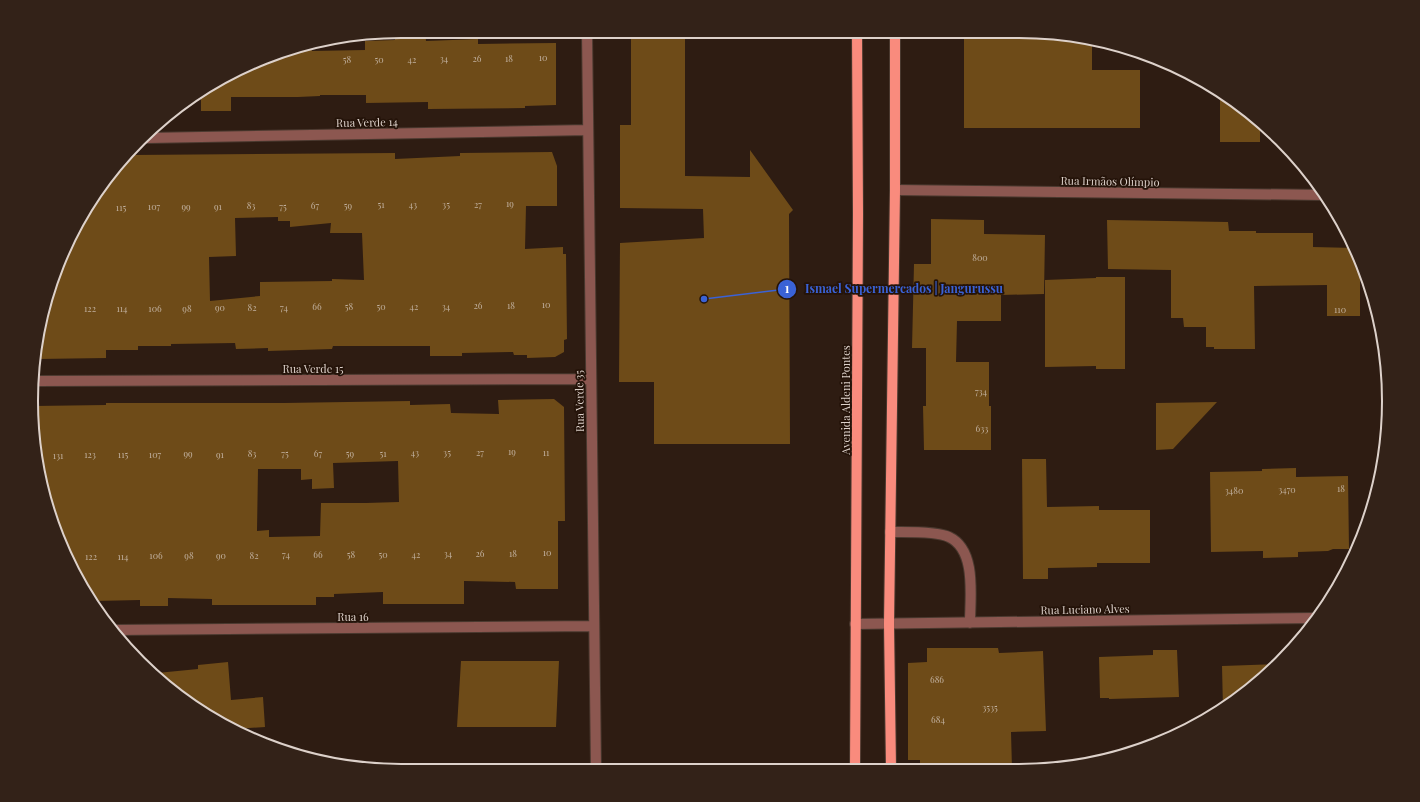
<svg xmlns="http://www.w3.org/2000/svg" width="1420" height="802" viewBox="0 0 1420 802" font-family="'Playfair Display',serif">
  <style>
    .building { fill: #6e4b18; fill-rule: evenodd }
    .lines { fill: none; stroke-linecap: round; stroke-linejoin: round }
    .minor-casing { stroke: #4a392f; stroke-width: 12 }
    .major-casing { stroke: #4a392f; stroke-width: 12 }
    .minor { stroke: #8c5750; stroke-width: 10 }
    .major { stroke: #f98b7d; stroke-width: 10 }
    .labels { text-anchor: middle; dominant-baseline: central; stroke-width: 3.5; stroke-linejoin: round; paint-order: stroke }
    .number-label { font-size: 9px; fill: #c1b09e }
    .street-label { font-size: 11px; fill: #ddd1ca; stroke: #241309 }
    .rim { fill: none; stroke: #ddd1ca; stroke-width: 2 }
    .leader { fill: none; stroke: #3a62d6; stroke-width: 1.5 }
    .callout-dot { fill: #3a62d6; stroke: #241309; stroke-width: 1.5 }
    .mark-label { font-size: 12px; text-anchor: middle; font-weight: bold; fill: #fff }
    .callout-label { font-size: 12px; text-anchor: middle; font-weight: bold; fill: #3a62d6; stroke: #241309; stroke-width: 3.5; stroke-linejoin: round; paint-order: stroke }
  </style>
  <rect width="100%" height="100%" fill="#2e1c12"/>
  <path class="building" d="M401,31H425L426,41L478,39V44L556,43V105L525,106V108L428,109V102L366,103V95H320V96L298,97H231V111H201V97H195L282,51L311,46L312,51L365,50V41L395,40V32Z
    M631,31H685V176L750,177V150L793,210L789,214L790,444H654V382H619L620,243L704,238L703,209L620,208V125H631Z
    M964,32H1043L1092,42V70H1140V128H964Z
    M1220,92L1260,121V142H1220Z
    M552,152L557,166V206H526L525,249L563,247V254H566L567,339L564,340V352L555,357L527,358V355H514L513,352L462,353V356H430V346H333L332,349L268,351V348L236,349L235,343L171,344V346H138V350H106V358L38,359L44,305L93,195L131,155L395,153V159L460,156V153ZM278,217V221H290V227L331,223L330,233H362L364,280L332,279V281L260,282V296L210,301L209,257L236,256L235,218Z
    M931,219L984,220V234L1045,235L1044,294L1001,295V321H957L956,362H989V406H991V450H924L923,406H926V348H912L914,264H931Z
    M1107,220L1228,222L1229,231H1256V233H1313V247L1355,248L1360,262V316H1327V285L1254,286L1255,349H1214V347H1206V327H1184L1183,318H1171V270L1108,269Z
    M1096,277H1125V369H1096V366L1045,367V280L1096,278Z
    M554,399L564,407L565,521H558V589H516L515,582L464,581V604H383V592L334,594V597H316V605H212V599L168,598V606H140V600L95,601L59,542L32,425L34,406L106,405V403H284L410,401V405L450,404L451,413L499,414L498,400ZM398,461L399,502L366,503H321L320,536L269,537V530L257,531L258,469H301V480L312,479V489L334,488L333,463Z
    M1217,402L1173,449L1156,450V403Z
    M1022,459H1046L1047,507L1099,506V510H1150V563H1097V567L1048,568V579H1023Z
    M1296,468V477L1348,476L1349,549H1333L1328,551L1298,552V557L1263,558V551L1211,552L1210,472L1262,471V469Z
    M927,648H998L999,653L1043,651L1046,731L1011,732L1012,768H920V760H908V663L927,662Z
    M1153,650H1177L1179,697L1109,699V698H1100L1099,657L1153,655Z
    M461,661H559L556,727H457Z
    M228,662L231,700L263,697L265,727L234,729L216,721L157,673L198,669V665Z
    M1279,664L1224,709H1223L1222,666Z"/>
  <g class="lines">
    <defs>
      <path id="minor" d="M587,31L596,769
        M147,138L588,130
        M895,190L1325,195
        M36,381L591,379
        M890,532C904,532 938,531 949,537C977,550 970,597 970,623
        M855,624L1315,618
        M113,630L594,626"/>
      <path id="major" d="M891,768L889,624L895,190V32
        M855,769L858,214L857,32"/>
    </defs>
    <use href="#minor" class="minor-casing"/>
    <use href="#major" class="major-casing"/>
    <use href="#minor" class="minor"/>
    <use href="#major" class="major"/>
  </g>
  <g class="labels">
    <g class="number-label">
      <text x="543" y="57">10</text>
      <text x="444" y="58">34</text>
      <text x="477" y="58">26</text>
      <text x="509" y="58">18</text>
      <text x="347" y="59">58</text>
      <text x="379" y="59">50</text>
      <text x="412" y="59">42</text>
      <text x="510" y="203">19</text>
      <text x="381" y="204">51</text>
      <text x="413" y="204">43</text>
      <text x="446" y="204">35</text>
      <text x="478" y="204">27</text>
      <text x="251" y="205">83</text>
      <text x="315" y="205">67</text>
      <text x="348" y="205">59</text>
      <text x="154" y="206">107</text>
      <text x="186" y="206">99</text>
      <text x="218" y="206">91</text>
      <text x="283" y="206">75</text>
      <text x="121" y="207">115</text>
      <text x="980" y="257">800</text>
      <text x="546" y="304">10</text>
      <text x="478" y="305">26</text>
      <text x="511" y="305">18</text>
      <text x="317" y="306">66</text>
      <text x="349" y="306">58</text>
      <text x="381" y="306">50</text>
      <text x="414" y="306">42</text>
      <text x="446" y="306">34</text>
      <text x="220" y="307">90</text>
      <text x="252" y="307">82</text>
      <text x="284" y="307">74</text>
      <text x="90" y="308">122</text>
      <text x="122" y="308">114</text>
      <text x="155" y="308">106</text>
      <text x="187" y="308">98</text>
      <text x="1340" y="309">110</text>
      <text x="981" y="391">734</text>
      <text x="982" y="428">633</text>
      <text x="512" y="451">19</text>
      <text x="415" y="452">43</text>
      <text x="447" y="452">35</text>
      <text x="480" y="452">27</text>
      <text x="546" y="452">11</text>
      <text x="188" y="453">99</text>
      <text x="252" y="453">83</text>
      <text x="285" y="453">75</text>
      <text x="318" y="453">67</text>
      <text x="350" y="453">59</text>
      <text x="383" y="453">51</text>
      <text x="90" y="454">123</text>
      <text x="123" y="454">115</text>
      <text x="155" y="454">107</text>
      <text x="220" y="454">91</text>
      <text x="58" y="455">131</text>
      <text x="1341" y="488">18</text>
      <text x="1287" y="489">3470</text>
      <text x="1234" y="490">3480</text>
      <text x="547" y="552">10</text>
      <text x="448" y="553">34</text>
      <text x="480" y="553">26</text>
      <text x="513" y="553">18</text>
      <text x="286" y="554">74</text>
      <text x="318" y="554">66</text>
      <text x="351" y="554">58</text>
      <text x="383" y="554">50</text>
      <text x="416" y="554">42</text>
      <text x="156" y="555">106</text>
      <text x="189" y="555">98</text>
      <text x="221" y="555">90</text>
      <text x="254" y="555">82</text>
      <text x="91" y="556">122</text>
      <text x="123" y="556">114</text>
      <text x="937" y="679">686</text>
      <text x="990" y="707">3535</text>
      <text x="938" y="719">684</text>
    </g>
    <g class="street-label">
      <text transform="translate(367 122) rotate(-1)">Rua Verde 14</text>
      <text transform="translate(1110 181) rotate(1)">Rua Irmãos Olímpio</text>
      <text x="313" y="368">Rua Verde 15</text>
      <text transform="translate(845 400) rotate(-90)">Avenida Aldeni Pontes</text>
      <text transform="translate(579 401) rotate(-91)">Rua Verde 35</text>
      <text transform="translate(1085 609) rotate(-1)">Rua Luciano Alves</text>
      <text x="353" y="616">Rua 16</text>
    </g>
  </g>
  <path d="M0 0H1420V802H0ZM401 38H1019A363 363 0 0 1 1382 401V401A363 363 0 0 1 1019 764H401A363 363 0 0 1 38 401V401A363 363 0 0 1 401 38Z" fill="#332218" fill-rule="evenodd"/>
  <path class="rim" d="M401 38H1019A363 363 0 0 1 1382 401V401A363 363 0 0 1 1019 764H401A363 363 0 0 1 38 401V401A363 363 0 0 1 401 38Z"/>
  <path class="leader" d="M704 299L787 289"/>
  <g class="callout-dot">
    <circle cx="704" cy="299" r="4"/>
    <circle cx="787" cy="289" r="10"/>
  </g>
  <g class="mark-label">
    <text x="787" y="293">1</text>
  </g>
  <g class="callout-label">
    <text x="904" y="293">Ismael Supermercados | Jangurussu</text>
  </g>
</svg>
